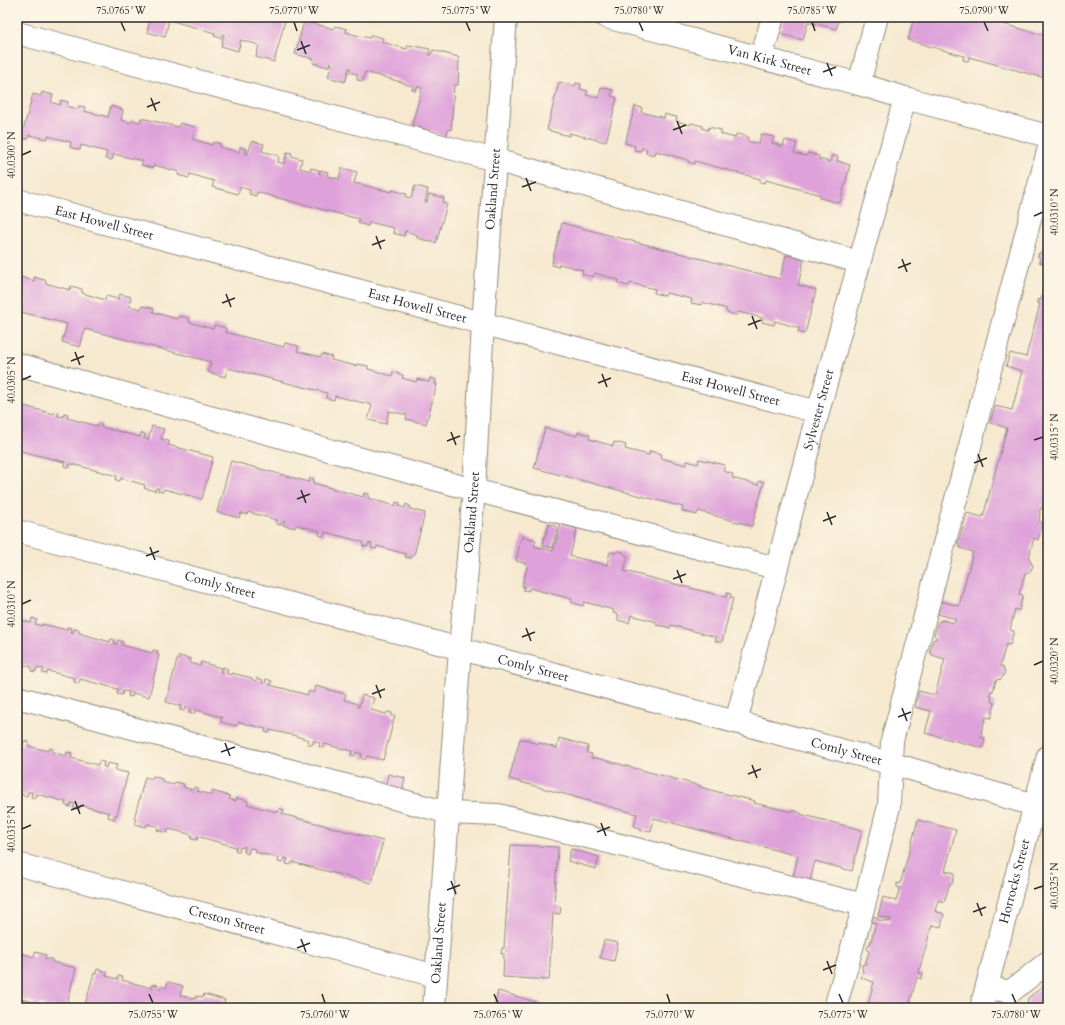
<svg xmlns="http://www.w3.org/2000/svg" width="1065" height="1025" viewBox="0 0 1065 1025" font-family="Cardo,serif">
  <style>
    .building { fill: #dea1da }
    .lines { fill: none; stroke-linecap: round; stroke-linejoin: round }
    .minor-casing { stroke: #908a7e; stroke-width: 24 }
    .minor { stroke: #fff; stroke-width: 22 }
    .ticks { fill: none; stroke: #2b2b2b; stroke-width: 1.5 }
    .labels { text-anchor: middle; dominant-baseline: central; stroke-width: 3.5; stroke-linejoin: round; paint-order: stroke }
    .street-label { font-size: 13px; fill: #2b2b2b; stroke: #fcf5e5 }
    .neatline { fill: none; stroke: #2b2b2b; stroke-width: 1.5 }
    .ticks-label { font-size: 10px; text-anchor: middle; fill: #2b2b2b }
  </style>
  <rect width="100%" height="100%" fill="#fcf5e5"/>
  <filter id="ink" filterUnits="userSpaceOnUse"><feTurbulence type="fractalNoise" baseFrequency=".025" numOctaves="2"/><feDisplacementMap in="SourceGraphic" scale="8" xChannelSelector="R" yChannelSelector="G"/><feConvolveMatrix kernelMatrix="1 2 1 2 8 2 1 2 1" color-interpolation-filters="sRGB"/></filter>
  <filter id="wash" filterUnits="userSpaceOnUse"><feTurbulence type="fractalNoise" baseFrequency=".012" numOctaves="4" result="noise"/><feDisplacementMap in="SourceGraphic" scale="16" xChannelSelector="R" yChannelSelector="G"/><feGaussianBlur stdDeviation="0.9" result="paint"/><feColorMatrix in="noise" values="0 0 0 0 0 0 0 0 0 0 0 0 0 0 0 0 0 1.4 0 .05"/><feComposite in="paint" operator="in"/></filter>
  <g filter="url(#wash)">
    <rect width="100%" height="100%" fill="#f6e9d0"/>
    <g id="blocks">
      <path class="building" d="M151,17H286L274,62L256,57L259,45L241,40L238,51L221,46L224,35L222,34L221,38L214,36L215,33L169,20L165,37L147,32Z
        M785,17H844L843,19L840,18L836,29L808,22L803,40L780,34Z
        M914,17H976L1048,36V79L969,57L968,61L963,60L964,56L908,40Z
        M305,18L311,20V23L334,29L335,26L347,29L346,32L359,36L370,38L371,35L383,38L382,42L396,46L407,49L408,45L430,49L429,55H431L433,50L458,57L459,60L458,85H454L451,130L448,129L446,137L437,135V133L412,125L422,88L417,87L416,91L412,90L413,86L405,84V83L365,72L363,81L357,80V74L350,72L351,68H349L345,82L328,77L332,63L330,62L328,67L313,63L314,59L295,54Z
        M559,82L575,86L576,83L581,84L580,89L588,91L586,95L599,98L601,87L613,90L611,96L617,98L606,142L569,133V136L547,130Z
        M42,92L53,95L51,102L60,105L61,100L68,102L67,106L78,109L79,106L85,107L84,111L108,117L111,106L123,110L121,120L131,123L132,120L140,122L141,118L178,127L180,123L195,127L192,139L212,145L213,142L221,144L220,147L239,152L240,147L247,149L246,154H248L252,141L264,144L262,151L279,156L278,162L284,164L287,152L292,153L291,156L302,159L300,168L310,171L311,168L319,170L318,173L320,174V170L328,172L327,176L339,179L342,168L357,172L354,183L391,192L392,190L407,194L406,197L411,198L415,186L428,189L425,202H427L429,194L444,198L443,203L447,204L436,243L417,238L418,235L405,231L404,236L393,233L394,228L369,222L368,226L358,223L359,219L275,197L257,192L256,196L249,194L250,190L240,187L238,194L212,187L214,181L190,174L189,178L178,175L179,172L154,165L153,168L148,167L141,165L143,161L114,154L112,160L105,159L107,152L81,145L80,150L76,149L70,147L71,142L48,136L47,139L29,135L28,139L21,138L33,94L41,96Z
        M635,106L642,108L641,112L664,118L665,114L671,116L677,117L676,121L690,125L691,123L703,126L702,128L708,130L709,127L721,130V134L735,138L736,134L742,135L748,137L747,141L759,144L761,134L774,137L772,143L783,147L785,140L797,143L794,153L806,156L808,153L819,156V159L830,162L832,155L838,157L837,161L850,165L840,203L820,198L821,195L766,180L765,183L760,182V179L695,161L694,164L688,162V160L656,151L655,155L646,153L647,149L642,148L641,151L634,150L635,146L625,143Z
        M562,223L780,279L786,255L804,260L798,285L816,290L806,330L804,334L798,332L799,328L775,321L774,325L762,322L763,318L738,312L737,315L732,314L726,312L727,309L702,302V305L691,303L692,299L666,293L665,296L654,293L655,289L630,283L629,286L624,285L618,283L619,280L595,273L593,277L582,274L583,270L559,264L558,267L552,265L553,262H552Z
        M1043,248L1048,249V265L1039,262L1040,259L1038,256L1039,253L1042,252Z
        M1048,275V504L1043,503L1041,510H1039V512L1040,513L1039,521L1043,523L1038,540L1034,538L1031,549L1029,559L1033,566L1029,573L1025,574L1019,594L1023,595L1019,611L1015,609L1010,630L1014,631L1010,645L1006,644L1000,666L1003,667L1005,673L1001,679L996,680L993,691H991L990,695L992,696L991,701L995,703L991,718L986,717L981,732H982L981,737L985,738L983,748L925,733L931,711L915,707L919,691L935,695L945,659L932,655L930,652L933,640L937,638L934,635L938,622L942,620L954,623L956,619L938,614L941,601L959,606L973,552L960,548L958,543L967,513L983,517L1007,428L990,423L995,406L1012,410L1022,371L1006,366L1010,353L1026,357L1040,304L1037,303L1038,299L1041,300Z
        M17,276L34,281L35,277L40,279L46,280L45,283L70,290L71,286L82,289V293L105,300L106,296L118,299L120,294L131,297L129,306L141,309L142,306L149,307L154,309L153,312L177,319L178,316L184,317L190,319L189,322L213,329L214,325L226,328L225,332L284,347L285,343L299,346L297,351L321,357L322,354L332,357L331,360L356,366L357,364L368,366V369L392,376L393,372L403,375L402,378L416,382L417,379L429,382L430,378L436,380L435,384H437L426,424L406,419L407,415L389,411L386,424L368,420L372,405L335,396L334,400L326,398L327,393L228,368L225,377L208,372L211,362L85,329L80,347L62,342L67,324L17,311Z
        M17,404L54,414L55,411L59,412L58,416L63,417L64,413L68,414L67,418L97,426L98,423L102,424L101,427L140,437L141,433L145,434L144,438L148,440L152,426L164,429L161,439L169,441L168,445L213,457L202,499L164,489L163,492L158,491V488H156L155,491L144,488L145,485L121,478L120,481L116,480L117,476L72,464H70L69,468L64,466L65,462L17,450Z
        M545,428L577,436L578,432L590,435L589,439L613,446L614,442L619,443L626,445L625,449L649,455L650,451L662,454L661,458L686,465L687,461L698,464L699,459L725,465L723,471L733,474L732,478L758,485L759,481L764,482L752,526L698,511L697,515L682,511L683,507L534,468Z
        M231,461L309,482L310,478L314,479L313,483L363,497L364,493L369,494L368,498L395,506L396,502L400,503L399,506L405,508L406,504L410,506V509L425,513L414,555H412L411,558L405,557L406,554L377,546L376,549L371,548L372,544L368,543V547L363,546V542L325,532L324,536L319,535L320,531L296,525L295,528L283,525L285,521H283L281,525L276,524L277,520L248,512L247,515L241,513L239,518L217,512Z
        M549,524L558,527L552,548L543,546L544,537H545Z
        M561,524L577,529L570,556L607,565L610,552L614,553L617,551L623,552L625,555L628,556L624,571L726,597L727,593L731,594L730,598H733L722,642L715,641L716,637L671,625L670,628L667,627L656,625L657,622L631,615L629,623L617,620L619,615L613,613L614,610L584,602L583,606L571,602L572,599L529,588V591L523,590L524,586H522L528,564L516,561L522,536L536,540L534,546L553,551Z
        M32,618L37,620L35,624L42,626V624L67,630V627L72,628L71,632L73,633L74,629L80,630L79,633L110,642L111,639L115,640L114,643L116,644H117L118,640L123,642L122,645L152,653L153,650L158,651L157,655H159L149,697L133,693L132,697L128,696L129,692L123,691L122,695L117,694L118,689L80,679L79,684L74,682L75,678L48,671L47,674L42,673L44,669L37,668L35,672L31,671L32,667L17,663V619L31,623Z
        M179,656L191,659L190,663L200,666L201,662L221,668L220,673H222L223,667L228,669L227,674L232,675V673L252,678V680L256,681L257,678L263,680L262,683L265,684L266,679L272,681L270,685L308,695L309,691L314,693L316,686L330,690L346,694L344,700L358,704L357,706L359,707L362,695L374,698L371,710L386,714L387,712L392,713L391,716H395L383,760L367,756L365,760L361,758L362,754L356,752L355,756L351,755L352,751L339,748L325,744L323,748L319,747L320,743L314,741L312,745L308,744L309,740L296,736L270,730L269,733L265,732L266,729L239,722L237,726L221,722L222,717L195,710L194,714L189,713L191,709L189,708L185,707L184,711L180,710L181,706L166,702L177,660H178Z
        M559,738L588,746L587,753L592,754L591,758L593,759V757L701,786L700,787L718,792L755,801L754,803L792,812V810L801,813L800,814L862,830L852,871L815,861L809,885L792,880L798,856L654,818L651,831L646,830L643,831L640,830L639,828L634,826L637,814L509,779L520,739L530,740V742L539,744V743L557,748Z
        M24,741L29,742L28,746L48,751L49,748L53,749L52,752L66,756L67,752L72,753L71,758L98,765L99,761L104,762L103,766L106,768L107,763L117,765L115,770L128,773L117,815H115L114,819L108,817L109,813L80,805L79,809L73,808L75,804L71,803L70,807L65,805L66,802L37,794L36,798L31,797L32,792H28L27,796L17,793V743L23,745Z
        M388,774L405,778L402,792L385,788Z
        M153,776L162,779V782L174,785L175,782L184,784L183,787L193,790L194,787L197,788V791L212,795V791L230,796L229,799L236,801L237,798L248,801L247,804L276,812H278L279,808L284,810L282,814L383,841L371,883L292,862L291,865L286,864L288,859L284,858L283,863L278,862L279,858L255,852V849L250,848L248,854L244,852L245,847L243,846V848L240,847L239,852L235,850L236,847L200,837H198L197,840L191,839L192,835L178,831L168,829L167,833L157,830L158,827L156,826L147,824L146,827L135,824L136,820L134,819L145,777L152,779Z
        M918,820L956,830L945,871L955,873L952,884L950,883L944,902L938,900L935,911L944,914L941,927L932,925L919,971V973L923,974L921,979L917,977L910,1003L918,1005L917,1008H867L874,982L861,978L863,972L862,968V965L865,964L869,952L867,948L868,945L870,944L876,923L868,921L870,915L878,918V920L890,922L891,919L878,916L883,897L896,901L900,888L897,887V883L900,884Z
        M511,845L558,847L554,906L561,907L560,914L553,913L549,980L503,977L504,954H501L502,948H504Z
        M571,849L599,857L596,869L568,861Z
        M604,940L618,943L614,961L600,958Z
        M17,952L34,957L35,952L46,955L45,959H52V962L76,968L66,1008L50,1006L49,1008H44L45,1005L39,1004L38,1008L33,1007L34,1002L17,998Z
        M97,969L107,972L106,976L118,979V976L123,977L122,980L152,988L153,984L158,985L157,989L160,990L161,986L166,988L168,982L183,986L180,995L196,999V996L203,997L204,994L225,1000L223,1008H84L94,973L96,974Z
        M1048,983V1008H1028L1027,1006L1028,998Z
        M498,991L556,1008H494Z
        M234,1005L242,1008H233Z"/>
    </g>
  </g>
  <g filter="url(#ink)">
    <use href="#blocks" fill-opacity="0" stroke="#908a7e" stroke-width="1"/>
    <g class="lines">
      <defs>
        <g id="minor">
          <path id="s1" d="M606,17L859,84L905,98L1048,136"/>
          <path d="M17,33L495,160L859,262"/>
          <path d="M761,58L773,17"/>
          <path d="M859,84L877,17"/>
          <path id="s2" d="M17,200L818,412"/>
          <path d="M17,364L474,490L776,568"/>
          <path id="s3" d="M17,531L897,765L1048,809"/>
          <path d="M17,697L449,813L498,815L864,905"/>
          <path id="s4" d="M736,722L818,412L905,98"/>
          <path id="s5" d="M17,864L436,976"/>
          <path d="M987,987L1010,992L1048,962"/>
          <path id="s6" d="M434,1008L460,649L474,490L483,323L506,17"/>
          <path d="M835,1008L864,905L889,806L892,741L1048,151"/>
          <path id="s7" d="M981,1008L1048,756"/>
        </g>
      </defs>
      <use href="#minor" class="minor-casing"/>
      <use href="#minor" class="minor"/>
    </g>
  </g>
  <path class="ticks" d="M121,22L125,31M294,22L297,31M466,22L470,31M639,22L643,31M812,22L815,31M984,22L988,31M301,41L306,54M297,50L310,45M827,63L832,76M823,72L836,67M151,98L156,111M147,107L160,102M677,121L682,134M673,130L686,125M22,155L31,151M526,178L531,191M522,187L536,182M1034,216L1043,212M376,236L381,249M372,245L385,240M902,259L907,272M898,268L911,263M226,294L231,307M222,303L235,298M752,316L757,329M748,325L761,320M75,352L80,365M71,361L84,356M602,374L607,387M22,380L31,376M598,383L611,378M451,432L456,445M1034,440L1043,437M447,441L460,436M978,454L983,467M974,463L987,458M301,490L306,503M297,499L310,494M827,512L832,525M823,521L836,516M150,547L155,560M146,556L159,551M677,570L682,583M673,579L686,574M22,604L31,600M526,628L531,641M522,637L535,632M1034,665L1043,661M376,685L381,698M372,694L385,689M902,708L907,721M898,717L911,712M225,743L230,756M221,752L235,747M752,765L757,778M748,774L761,769M75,801L80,814M71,810L84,805M601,823L606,836M22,829L31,825M597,832L610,827M451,881L456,894M1034,889L1043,886M447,890L460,885M977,903L982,916M973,912L986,907M301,939L306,952M297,948L310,943M827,961L832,974M823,970L836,965M149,994L153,1003M322,994L325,1003M494,994L498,1003M667,994L670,1003M839,994L843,1003M1012,994L1016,1003"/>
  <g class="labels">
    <g class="street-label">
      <text stroke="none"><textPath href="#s1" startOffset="169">Van Kirk Street</textPath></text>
      <text stroke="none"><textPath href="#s6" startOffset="821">Oakland Street</textPath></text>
      <text stroke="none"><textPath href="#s2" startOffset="90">East Howell Street</textPath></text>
      <text stroke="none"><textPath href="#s2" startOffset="414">East Howell Street</textPath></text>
      <text stroke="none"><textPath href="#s2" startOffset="738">East Howell Street</textPath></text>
      <text stroke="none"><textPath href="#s4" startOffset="323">Sylvester Street</textPath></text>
      <text stroke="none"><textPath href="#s6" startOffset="497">Oakland Street</textPath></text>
      <text stroke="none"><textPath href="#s3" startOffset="210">Comly Street</textPath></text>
      <text stroke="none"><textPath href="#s3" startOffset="534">Comly Street</textPath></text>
      <text stroke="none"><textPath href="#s3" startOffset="858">Comly Street</textPath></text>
      <text stroke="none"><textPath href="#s7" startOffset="131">Horrocks Street</textPath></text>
      <text stroke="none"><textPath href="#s5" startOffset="217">Creston Street</textPath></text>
      <text stroke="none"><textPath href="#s6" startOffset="65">Oakland Street</textPath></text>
    </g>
  </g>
  <rect width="1065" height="1025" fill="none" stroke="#fcf5e5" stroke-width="44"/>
  <rect x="22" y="22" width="1021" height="981" class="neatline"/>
  <g class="ticks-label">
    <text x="121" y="14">75.0765°W</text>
    <text x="294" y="14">75.0770°W</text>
    <text x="466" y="14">75.0775°W</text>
    <text x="639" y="14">75.0780°W</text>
    <text x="812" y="14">75.0785°W</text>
    <text x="984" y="14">75.0790°W</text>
    <text transform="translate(11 155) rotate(-90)" y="4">40.0300°N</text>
    <text transform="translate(1054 212) rotate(-90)" y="4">40.0310°N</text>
    <text transform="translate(11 380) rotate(-90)" y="4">40.0305°N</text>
    <text transform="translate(1054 437) rotate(-90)" y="4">40.0315°N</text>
    <text transform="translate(11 604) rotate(-90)" y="4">40.0310°N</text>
    <text transform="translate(1054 661) rotate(-90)" y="4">40.0320°N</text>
    <text transform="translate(11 829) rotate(-90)" y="4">40.0315°N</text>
    <text transform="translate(1054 886) rotate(-90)" y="4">40.0325°N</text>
    <text x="153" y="1018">75.0755°W</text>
    <text x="325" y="1018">75.0760°W</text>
    <text x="498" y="1018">75.0765°W</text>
    <text x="670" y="1018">75.0770°W</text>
    <text x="843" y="1018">75.0775°W</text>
    <text x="1016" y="1018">75.0780°W</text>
  </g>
</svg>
